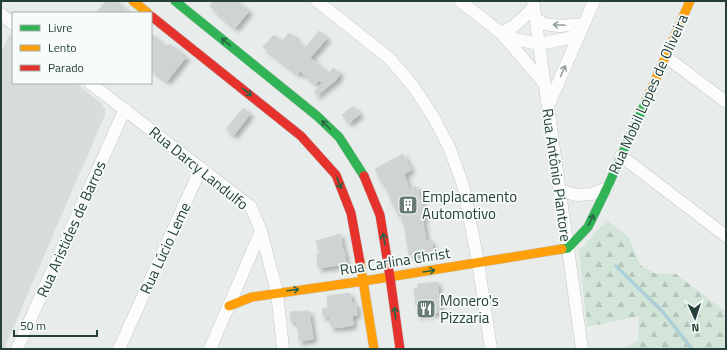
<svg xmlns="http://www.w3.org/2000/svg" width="727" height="350" viewBox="0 0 727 350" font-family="'Titillium Web',sans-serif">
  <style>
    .built { fill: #d6ddda }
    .forest { fill: url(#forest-firs) }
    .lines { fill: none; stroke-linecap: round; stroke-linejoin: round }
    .stream { stroke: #accfd8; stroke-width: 3.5 }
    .building { fill: #cfd3d2; stroke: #d1d5d3; filter: url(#shadow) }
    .street-casing { stroke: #c5c9c7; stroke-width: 13 }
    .fast-casing { stroke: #c4cac8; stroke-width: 10 }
    .slow-casing { stroke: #c4cac8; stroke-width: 10 }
    .jam-casing { stroke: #c4cac8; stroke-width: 10 }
    .street { stroke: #fcfcfc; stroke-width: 12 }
    .fast { stroke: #30b455; stroke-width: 9 }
    .slow { stroke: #ff9f0a; stroke-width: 9 }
    .jam { stroke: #e5322d; stroke-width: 9 }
    .oneway { stroke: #909e9c }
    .oneway2 { stroke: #286343 }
    .labels { text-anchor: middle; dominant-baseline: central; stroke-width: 3.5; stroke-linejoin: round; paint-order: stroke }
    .street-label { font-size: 15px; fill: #25403b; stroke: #f7fbf9 }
    .poi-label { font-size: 15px; fill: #25403b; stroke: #f7fbf9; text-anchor: start }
  </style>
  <defs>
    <pattern id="forest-firs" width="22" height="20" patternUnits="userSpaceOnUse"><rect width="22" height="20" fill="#d3e4d9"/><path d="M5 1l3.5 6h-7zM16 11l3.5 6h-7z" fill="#b5c5bb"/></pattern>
    <filter id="shadow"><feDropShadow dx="3.5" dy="3.5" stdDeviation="2" flood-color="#0004"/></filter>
  </defs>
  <rect width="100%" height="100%" fill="#e8ecea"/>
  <path class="built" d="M11,34H13V83H76L101,103L105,109V115L71,193L4,349H1V53L9,35Z"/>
  <path class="forest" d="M607,220L629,238L640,265L654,273L676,274L726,312V349H620L638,341L639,316L587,327L579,251Z"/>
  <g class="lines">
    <path class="stream" d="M616,266L663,312L692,349"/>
  </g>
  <path class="building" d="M106,1H116L130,13H96Z
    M214,1H236L249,11L235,28L210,6Z
    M319,31L327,38L310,58L329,74L333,68L340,73L336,80L317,95L314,93L322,83L319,80L316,84L300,71L298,74L263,47L274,35L282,42L289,33L295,37V40L305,48Z
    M151,34L167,47L170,44L186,57L167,81L151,69Z
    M353,106L360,114L349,123L342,115Z
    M243,108L250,114L234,135L226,129Z
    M403,154L411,170L404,174L409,189L416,186L426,216L422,217L426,241L431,240L433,253L409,256L404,222L403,223L400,212L397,213L394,204L393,205L385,184L383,185L375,169Z
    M340,234L343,251H344L346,264L318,268L317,254H320L316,241Z
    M437,282L440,312L417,315L414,288H418V284Z
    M350,293L352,304H356L357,315H352L353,325L342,327H331L330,316L323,317V308H328L327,296Z
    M309,311L313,339L299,341L297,321L291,322L290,312Z"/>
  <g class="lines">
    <defs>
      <path id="street" d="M317,1L389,58L413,86L434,118L450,149L463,185L478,262L491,349
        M460,1L501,33L519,40L539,44L578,36
        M533,1L582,349
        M534,6L523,18L514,26L501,33L544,83
        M1,14L13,24
        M535,18L544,24L559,26L584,24
        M665,56L726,102
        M90,83L251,207L261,231L277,292L283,349
        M548,106L594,1
        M621,156L726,236
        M559,190L576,195L592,194L607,188
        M17,349L125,109
        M119,349L201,168
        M210,349L261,231"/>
      <path id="fast" d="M175,1L317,116L339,137L364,176
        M562,249L568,248L588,227L607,188L647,99"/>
      <path id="slow" d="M133,1L148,13
        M647,99L690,1
        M360,262L374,349
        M229,306L252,297L364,281L562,249"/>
      <path id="jam" d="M151,16L301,136L336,175L351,213L360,262
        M364,176L380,215L390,277L400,349"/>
    </defs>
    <use href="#street" class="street-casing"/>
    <use href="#fast" class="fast-casing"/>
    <use href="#slow" class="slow-casing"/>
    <use href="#jam" class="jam-casing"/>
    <use href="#street" class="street"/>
    <use href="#fast" class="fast"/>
    <use href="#slow" class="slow"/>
    <use href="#jam" class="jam"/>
  </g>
  <defs><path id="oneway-shaft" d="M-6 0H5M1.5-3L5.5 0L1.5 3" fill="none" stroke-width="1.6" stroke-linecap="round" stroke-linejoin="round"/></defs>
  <g class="oneway">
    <use href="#oneway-shaft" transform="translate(559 25) rotate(-177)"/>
    <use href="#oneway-shaft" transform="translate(563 71) rotate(-66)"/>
  </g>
  <g class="oneway2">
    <use href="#oneway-shaft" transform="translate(226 42) rotate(-141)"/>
    <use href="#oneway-shaft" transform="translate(247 92) rotate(39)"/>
    <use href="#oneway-shaft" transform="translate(326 125) rotate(-135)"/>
    <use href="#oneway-shaft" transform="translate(339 183) rotate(68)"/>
    <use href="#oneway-shaft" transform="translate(591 220) rotate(-64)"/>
    <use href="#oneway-shaft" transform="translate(384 239) rotate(-100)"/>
    <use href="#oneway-shaft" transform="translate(429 271) rotate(-9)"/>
    <use href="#oneway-shaft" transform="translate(293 290) rotate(-7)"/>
    <use href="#oneway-shaft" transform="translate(395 313) rotate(-97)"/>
  </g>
  <defs>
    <symbol id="building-square" viewBox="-11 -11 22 22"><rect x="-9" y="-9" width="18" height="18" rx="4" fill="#697c78" stroke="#f7fbf9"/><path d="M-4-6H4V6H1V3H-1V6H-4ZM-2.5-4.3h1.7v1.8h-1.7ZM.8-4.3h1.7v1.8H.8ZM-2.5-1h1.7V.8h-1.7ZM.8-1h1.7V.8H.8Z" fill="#fff"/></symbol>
    <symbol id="restaurant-square" viewBox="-11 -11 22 22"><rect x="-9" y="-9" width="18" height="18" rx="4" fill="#697c78" stroke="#f7fbf9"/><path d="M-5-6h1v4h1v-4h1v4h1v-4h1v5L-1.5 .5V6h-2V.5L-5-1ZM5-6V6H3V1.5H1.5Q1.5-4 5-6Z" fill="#fff"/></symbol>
  </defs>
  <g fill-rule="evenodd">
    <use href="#building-square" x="397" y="194" width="22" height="22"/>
    <use href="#restaurant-square" x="415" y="298" width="22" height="22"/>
  </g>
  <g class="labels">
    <g class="street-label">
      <text transform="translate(648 94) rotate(-66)">Rua Mobil Lopes de Oliveira</text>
      <text transform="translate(199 168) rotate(39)">Rua Darcy Landulfo</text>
      <text transform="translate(557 175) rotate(82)">Rua Antônio Piantore</text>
      <text transform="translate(71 229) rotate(-66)">Rua Aristides de Barros</text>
      <text transform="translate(165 248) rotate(-65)">Rua Lúcio Leme</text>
      <text transform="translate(395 261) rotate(-9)">Rua Carlina Christ</text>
    </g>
    <g class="poi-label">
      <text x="422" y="196">Emplacamento<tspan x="422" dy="17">Automotivo</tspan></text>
      <text x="440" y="300">Monero's<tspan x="440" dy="17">Pizzaria</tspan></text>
    </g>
  </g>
  <rect width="727" height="350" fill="none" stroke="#25403b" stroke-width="4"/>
  <rect x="12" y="12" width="140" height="72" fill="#f7fbf9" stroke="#a3b0ad"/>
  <rect x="20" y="25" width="20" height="6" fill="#30b455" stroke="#a3b0ad"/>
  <text x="48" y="32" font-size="12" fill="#25403b">Livre</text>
  <rect x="20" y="45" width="20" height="6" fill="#ff9f0a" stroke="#a3b0ad"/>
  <text x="48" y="52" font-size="12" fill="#25403b">Lento</text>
  <rect x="20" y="65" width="20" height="6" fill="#e5322d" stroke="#a3b0ad"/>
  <text x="48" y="72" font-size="12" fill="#25403b">Parado</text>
  <g transform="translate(695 318) rotate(177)" stroke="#f7fbf9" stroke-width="3" paint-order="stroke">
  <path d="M0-3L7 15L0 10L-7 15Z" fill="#25403b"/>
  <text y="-6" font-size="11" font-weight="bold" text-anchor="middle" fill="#25403b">N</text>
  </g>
  <path d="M14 330v6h83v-6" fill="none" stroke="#25403b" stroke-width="2"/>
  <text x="20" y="330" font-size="12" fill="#25403b" stroke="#f7fbf9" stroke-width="3" paint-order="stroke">50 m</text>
</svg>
